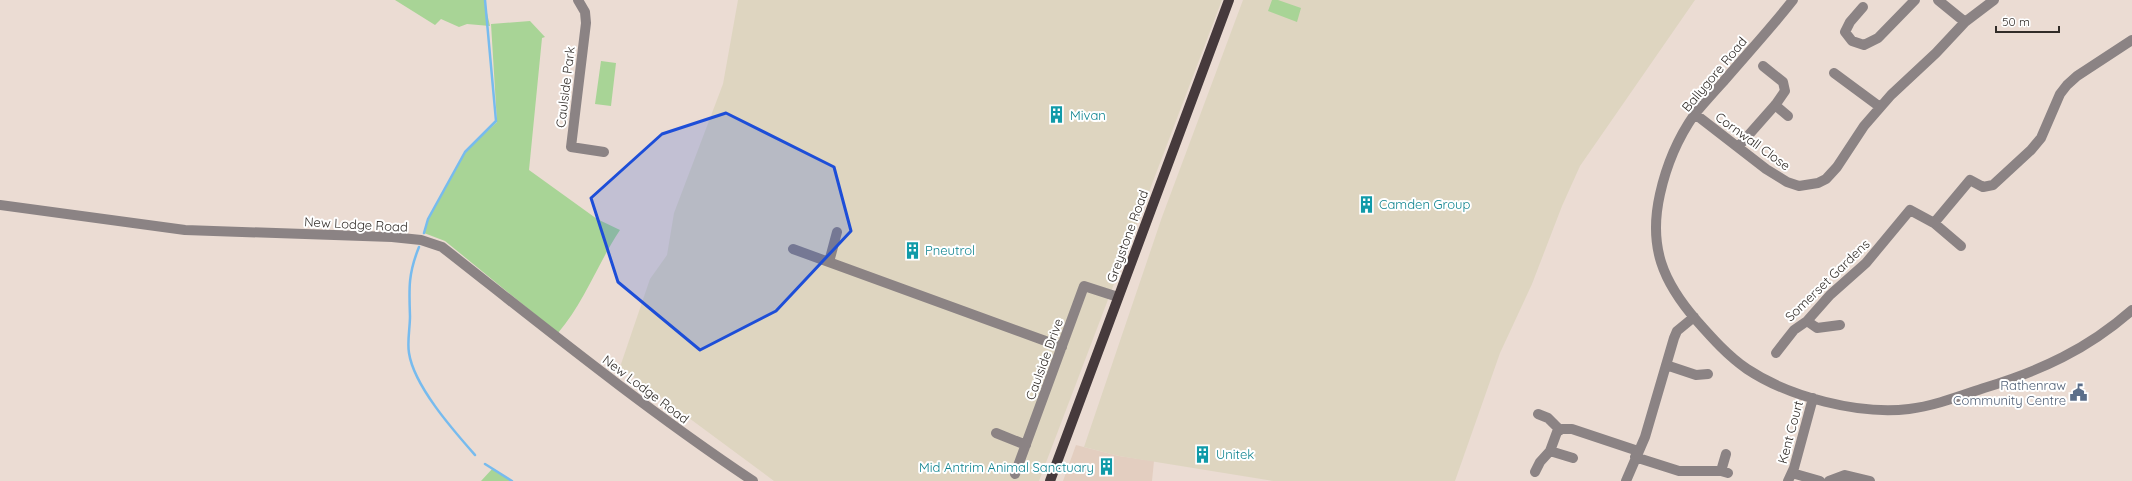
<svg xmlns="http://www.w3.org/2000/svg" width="2132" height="481" viewBox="0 0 2132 481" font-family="Quicksand,sans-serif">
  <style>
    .built { fill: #e3cec0 }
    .industrial { fill: #ded5c0 }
    .green { fill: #a8d496 }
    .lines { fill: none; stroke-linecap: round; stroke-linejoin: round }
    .stream { stroke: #7be; stroke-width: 2.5 }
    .minor { stroke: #8b8384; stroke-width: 10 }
    .major { stroke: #463a3c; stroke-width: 10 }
    .marked { fill: #1d4ed8; fill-opacity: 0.2; stroke: #1d4ed8; stroke-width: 3; stroke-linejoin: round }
    .labels { text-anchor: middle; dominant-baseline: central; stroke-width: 4; stroke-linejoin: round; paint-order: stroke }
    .street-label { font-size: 13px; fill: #312c28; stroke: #fff }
    .culture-label { font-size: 13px; fill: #0d838f; stroke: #fff; text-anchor: start }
    .service-label { font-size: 13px; fill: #4e5e75; stroke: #fff; text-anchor: end }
  </style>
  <rect width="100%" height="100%" fill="#ebdcd3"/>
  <path class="built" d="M1076,445L1119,456L1154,461L1152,481H1063Z"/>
  <path class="industrial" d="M738,0H1222L1039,481H774L620,367L650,279L667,255L674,213L723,84Z
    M1243,0H1695L1580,166L1562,206L1532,284L1500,353L1455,481H1273L1119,456L1084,447L1162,217Z"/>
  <path class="green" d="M395,0H484L490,26L467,24L459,27L441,19L435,25Z
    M1272,0H1278L1301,8L1297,22L1268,11Z
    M530,21L545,37L542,38L529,170L597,219L620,230C598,263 584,303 558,333L445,241L424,233L428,219L465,152L497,122L491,24Z
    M601,61L616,63L611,106L595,104Z
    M493,468L512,481H481Z"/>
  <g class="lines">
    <path class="stream" d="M424,233L428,219L465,152L496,121L485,0
      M419,247C408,274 409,289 410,316C410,328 407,342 409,353C414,386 453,430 475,455
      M485,464L512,481"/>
    <path class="minor" d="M578,0L585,12L586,23L571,147L604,152
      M1793,0C1771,28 1746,55 1723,82C1713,93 1703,104 1694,115C1678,138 1666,167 1660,194C1648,247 1663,282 1697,321C1712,338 1728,356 1747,369C1789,397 1859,415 1909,409C1934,406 1960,396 1984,388C2040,371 2088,349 2132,310
      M1938,0L1965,22
      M1863,7L1850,22L1845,32L1852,41L1864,45L1878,38L1915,0
      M1834,73L1880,107
      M1775,105L1788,116
      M1695,114L1766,169L1787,182L1799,186L1818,183L1826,179L1837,167L1864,126L1891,95L1936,53L1965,22L1994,0
      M1738,147L1776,104L1785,91L1783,82L1763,66
      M0,205L185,230L392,237L421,240L442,247C544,327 645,409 753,481
      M1934,223L1961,246
      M793,249L1062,347
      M829,262L837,232
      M1807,321L1817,328L1840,325
      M1776,353L1794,330L1807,321L1830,295L1866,263L1910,210L1934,223L1970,180L1983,187L1993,185L2031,150L2041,138L2060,94L2067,85L2077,76L2132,40
      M1666,365L1696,375L1708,374
      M1538,414L1548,418L1560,430
      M996,433L1026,445
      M1550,451L1573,458
      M1635,457L1679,471H1721L1728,473
      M1721,471L1726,454
      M1535,472L1540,462L1550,451L1557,432L1562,429H1572L1638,451
      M1792,473L1820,481
      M1015,474L1084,286L1118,297
      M1626,481L1645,437L1674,338L1677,331L1694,317
      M1788,481L1794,468L1813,398
      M1829,481L1845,475L1870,481"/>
    <path class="major" d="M1050,481L1229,0"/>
  </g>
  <path class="marked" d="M726,113L834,167L851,231L776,311L700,350L618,282L591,198L662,134Z"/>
  <defs>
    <symbol id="building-bare" viewBox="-9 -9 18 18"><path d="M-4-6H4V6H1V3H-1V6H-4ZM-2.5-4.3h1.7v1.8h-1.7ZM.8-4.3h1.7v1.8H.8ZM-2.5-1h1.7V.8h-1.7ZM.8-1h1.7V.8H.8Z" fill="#0f9aa8" stroke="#fff" stroke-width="2.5" paint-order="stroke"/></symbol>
    <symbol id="civic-bare" viewBox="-9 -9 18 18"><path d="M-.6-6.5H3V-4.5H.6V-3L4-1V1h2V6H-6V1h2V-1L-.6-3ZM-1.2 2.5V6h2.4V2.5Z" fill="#5c6f8a" stroke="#fff" stroke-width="2.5" paint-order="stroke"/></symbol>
  </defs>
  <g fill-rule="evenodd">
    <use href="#building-bare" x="1044" y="102" width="25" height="25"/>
    <use href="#building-bare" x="1354" y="192" width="25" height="25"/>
    <use href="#building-bare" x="900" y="238" width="25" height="25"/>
    <use href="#civic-bare" x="2066" y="380" width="25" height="25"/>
    <use href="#building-bare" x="1190" y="442" width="25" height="25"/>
    <use href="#building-bare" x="1094" y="454" width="25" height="25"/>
  </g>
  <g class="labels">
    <g class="street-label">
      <text transform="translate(1714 74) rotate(-50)">Ballygore Road</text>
      <text transform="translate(565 87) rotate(-83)">Caulside Park</text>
      <text transform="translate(1753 141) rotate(36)">Cornwall Close</text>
      <text transform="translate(356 224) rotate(3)">New Lodge Road</text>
      <text transform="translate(1127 236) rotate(-70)">Greystone Road</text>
      <text transform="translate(1827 280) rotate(-44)">Somerset Gardens</text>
      <text transform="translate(1044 359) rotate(-70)">Caulside Drive</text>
      <text transform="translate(646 389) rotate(37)">New Lodge Road</text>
      <text transform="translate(1790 432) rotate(-75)">Kent Court</text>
    </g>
    <g class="culture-label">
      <text x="1070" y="115">Mivan</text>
      <text x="1379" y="204">Camden Group</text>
      <text x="925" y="250">Pneutrol</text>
      <text x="1216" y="454">Unitek</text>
      <text x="1094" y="467" text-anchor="end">Mid Antrim Animal Sanctuary</text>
    </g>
    <g class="service-label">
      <text x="2066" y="385">Rathenraw<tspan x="2066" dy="15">Community Centre</tspan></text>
    </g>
  </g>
  <path d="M1996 26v6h63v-6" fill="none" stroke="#312c28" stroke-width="2"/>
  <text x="2002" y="26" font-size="12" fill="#312c28" stroke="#ffffff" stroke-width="3" paint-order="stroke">50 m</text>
</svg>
